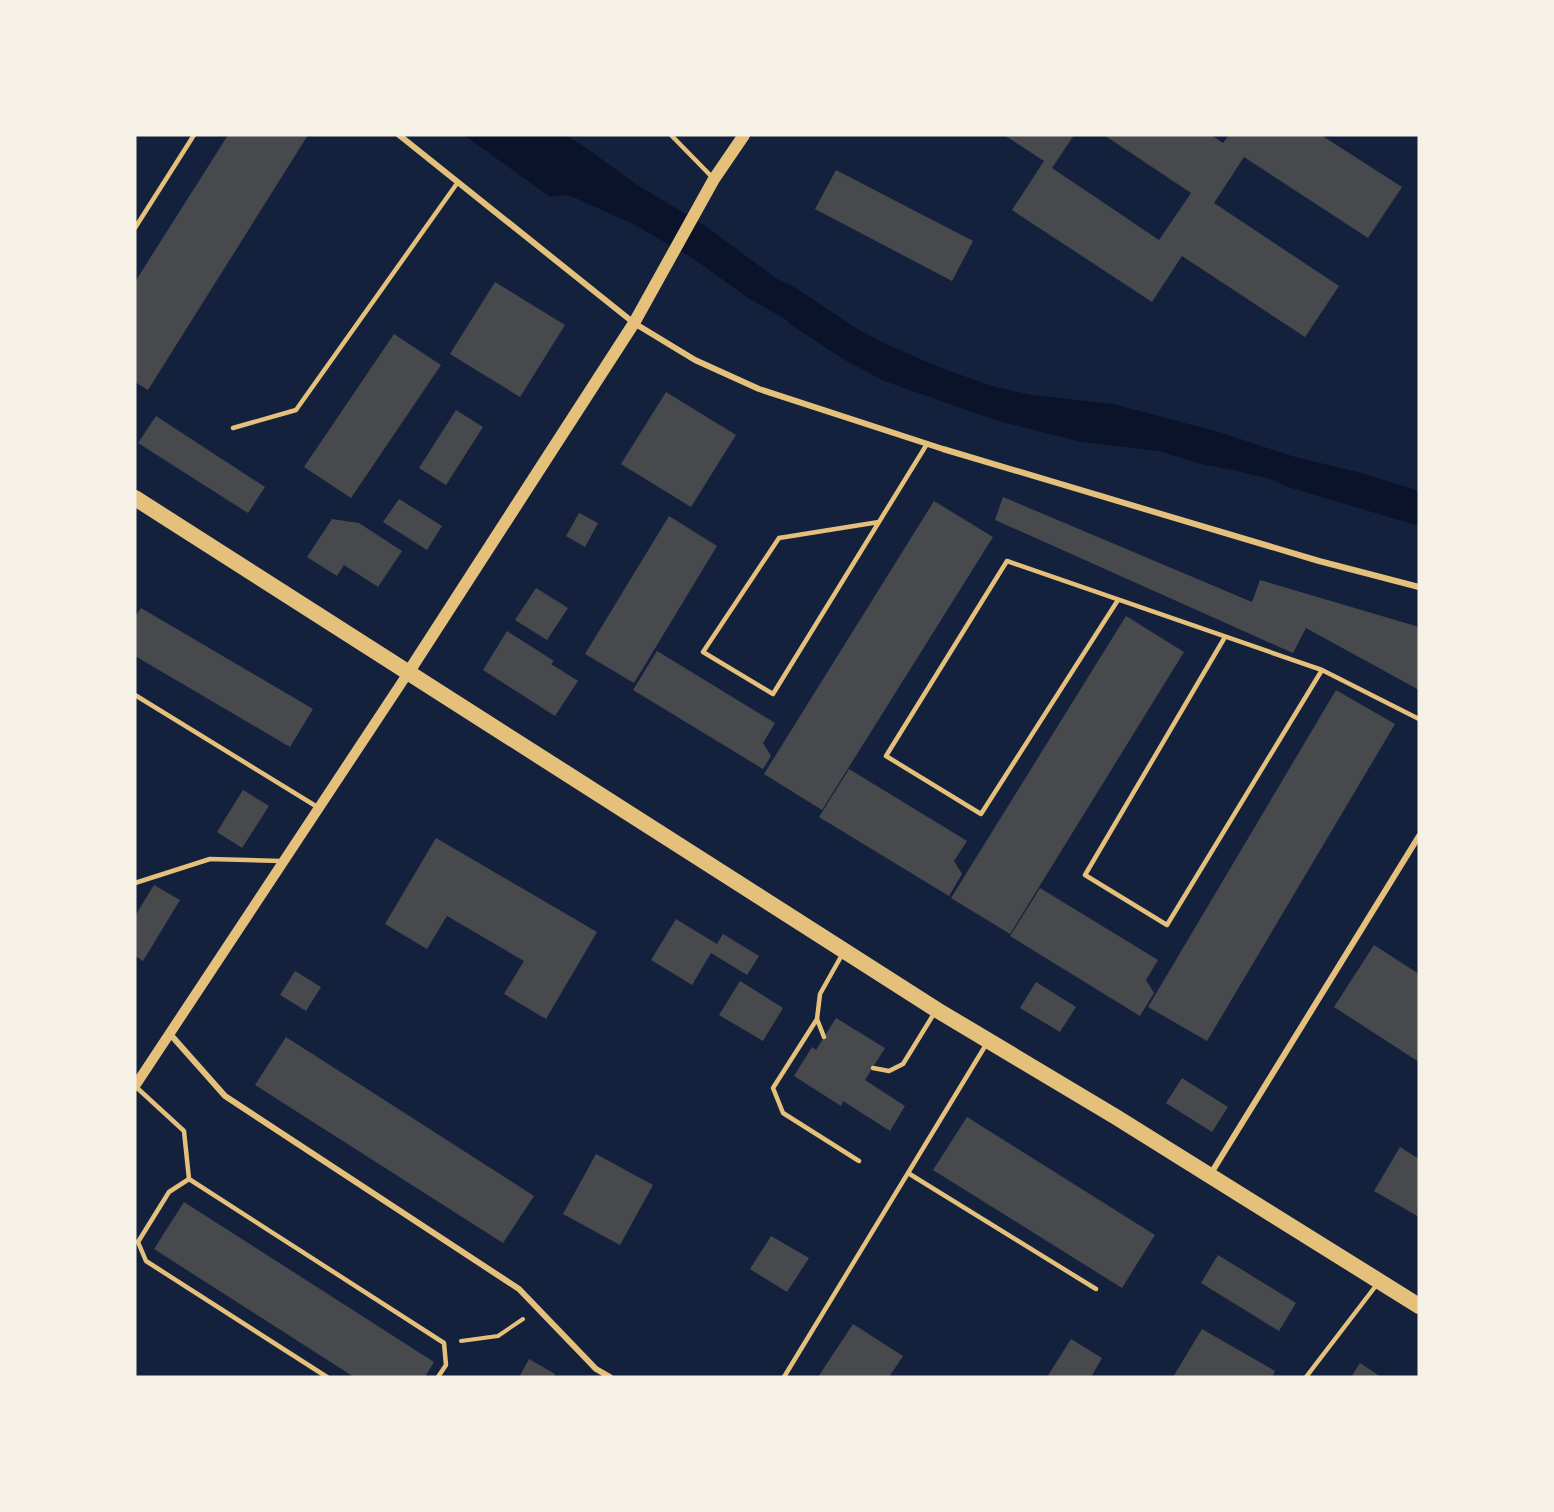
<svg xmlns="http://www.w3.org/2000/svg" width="1554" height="1512" viewBox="0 0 1554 1512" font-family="'Noto Sans',sans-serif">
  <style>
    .water { fill: #0b132b }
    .building { fill: #48494c }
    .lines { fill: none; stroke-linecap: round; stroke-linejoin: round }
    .path { stroke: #e5c07b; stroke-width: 4 }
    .service { stroke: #e5c07b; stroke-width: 4.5 }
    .minor { stroke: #e5c07b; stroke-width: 6 }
    .tertiary { stroke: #e5c07b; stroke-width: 10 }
    .secondary { stroke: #e5c07b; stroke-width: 12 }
    .trunk { stroke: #e5c07b; stroke-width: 16 }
  </style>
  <rect width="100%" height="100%" fill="#14213d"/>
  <path class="water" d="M464,135H565L582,145L636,184L707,227L777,279L794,287L854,327L888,345L946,370L996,387L1032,395L1113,404L1219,432L1295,457L1358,472L1419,491V526L1288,487L1273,480L1237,471L1201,464L1159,451L1081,442L998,421L884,381L845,360L791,325L785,319L748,298L694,259L635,225L573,197L565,195L550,197Z"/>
  <path class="building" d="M228,135H308L148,390L135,382V282Z
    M1004,135H1074L1052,168L1159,240L1191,193L1104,135H1211L1223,143L1229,135H1321L1402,187L1368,238L1244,157L1214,203L1339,286L1305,337L1182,256L1152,302L1012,210L1044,161Z
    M836,170L973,241L952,281L815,209Z
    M495,282L565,325L520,397L450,354Z
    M394,334L441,365L351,498L304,467Z
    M666,392L736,435L691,507L621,464Z
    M456,410L483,427L446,485L419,468Z
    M156,416L265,487L248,513L138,443Z
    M1003,497L1252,602L1260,580L1419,627V690L1306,628L1293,653L995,520Z
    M399,499L442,526L427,550L383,522Z
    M934,501L993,537L822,810L764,774Z
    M579,513L598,523L585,547L566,536Z
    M669,516L717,546L634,683L585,654Z
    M332,519L359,523L402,551L378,587L344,565L337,576L307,557Z
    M536,588L568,608L547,640L515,620Z
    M141,608L313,709L290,747L135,656V617Z
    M1126,616L1184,652L1010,934L951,898Z
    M507,631L554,661L551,664L578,681L555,716L483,670Z
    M657,651L775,723L763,743L771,756L763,769L633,690Z
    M1336,690L1395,724L1207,1041L1148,1007Z
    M849,769L967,841L954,861L962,874L949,896L819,817Z
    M243,790L269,806L242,848L217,832Z
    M436,838L597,932L546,1019L504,994L524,961L447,916L427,949L385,924Z
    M154,885L180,900L143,961L135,956V916Z
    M1040,888L1158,960L1146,980L1154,993L1140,1016L1010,936Z
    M676,919L717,944L723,934L759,956L747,975L711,953L692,985L651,960Z
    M1374,945L1419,974V1062L1334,1007Z
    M295,971L321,987L306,1011L280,995Z
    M740,981L783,1008L763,1041L719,1015Z
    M1036,982L1076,1007L1060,1032L1020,1008Z
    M836,1018L885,1048L865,1080L905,1106L890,1131L843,1101L841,1106L794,1076L812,1047L816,1050Z
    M286,1037L534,1196L503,1243L255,1085Z
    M1182,1078L1228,1107L1212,1132L1166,1103Z
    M967,1117L1155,1235L1122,1288L933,1170Z
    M1400,1147L1419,1159V1217L1374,1191Z
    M596,1154L653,1185L620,1245L563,1214Z
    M184,1202L434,1362L425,1377H354L154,1249Z
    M771,1236L809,1258L787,1292L750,1269Z
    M1218,1255L1296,1303L1279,1331L1201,1283Z
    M853,1324L903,1356L889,1377H818Z
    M1202,1329L1275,1371L1272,1377H1173Z
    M1071,1339L1102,1358L1091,1377H1047Z
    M529,1359L555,1374L554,1377H519Z
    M1360,1363L1381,1377H1351Z"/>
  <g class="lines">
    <path class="path" d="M461,1341L498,1336L523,1319"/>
    <path class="service" d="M671,135L712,177
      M135,228L194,135
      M233,428L296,410L458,182
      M879,522L779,538L703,652L773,694L927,444
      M1118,600L981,814L886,756L1007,561L1322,670L1419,719
      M1225,637L1085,875L1167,925L1322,670
      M135,695L319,808
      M135,883L210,859L281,861
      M817,1019L773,1088L783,1113L859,1161
      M824,1037L817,1019L820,994L843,953
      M873,1068L889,1071L903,1064L935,1012
      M135,1086L184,1131L189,1179
      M908,1173L1096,1289
      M189,1179L444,1343L446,1365L438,1377
      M189,1179L169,1192L138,1242L146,1261L327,1377
      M784,1377L987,1043
      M1306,1377L1378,1283"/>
    <path class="minor" d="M399,135L634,323L695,360L759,389L943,449L1319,561L1419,587
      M170,1034L225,1096L519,1289L596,1369L610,1377
      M1210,1175L1419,836"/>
    <path class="tertiary" d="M135,1086L408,673"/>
    <path class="secondary" d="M408,673L634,323L714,179L744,135"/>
    <path class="trunk" d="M135,498L937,1010L1116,1117L1419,1306"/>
  </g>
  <rect width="1554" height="1512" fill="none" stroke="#f6f1e7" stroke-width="273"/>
</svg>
